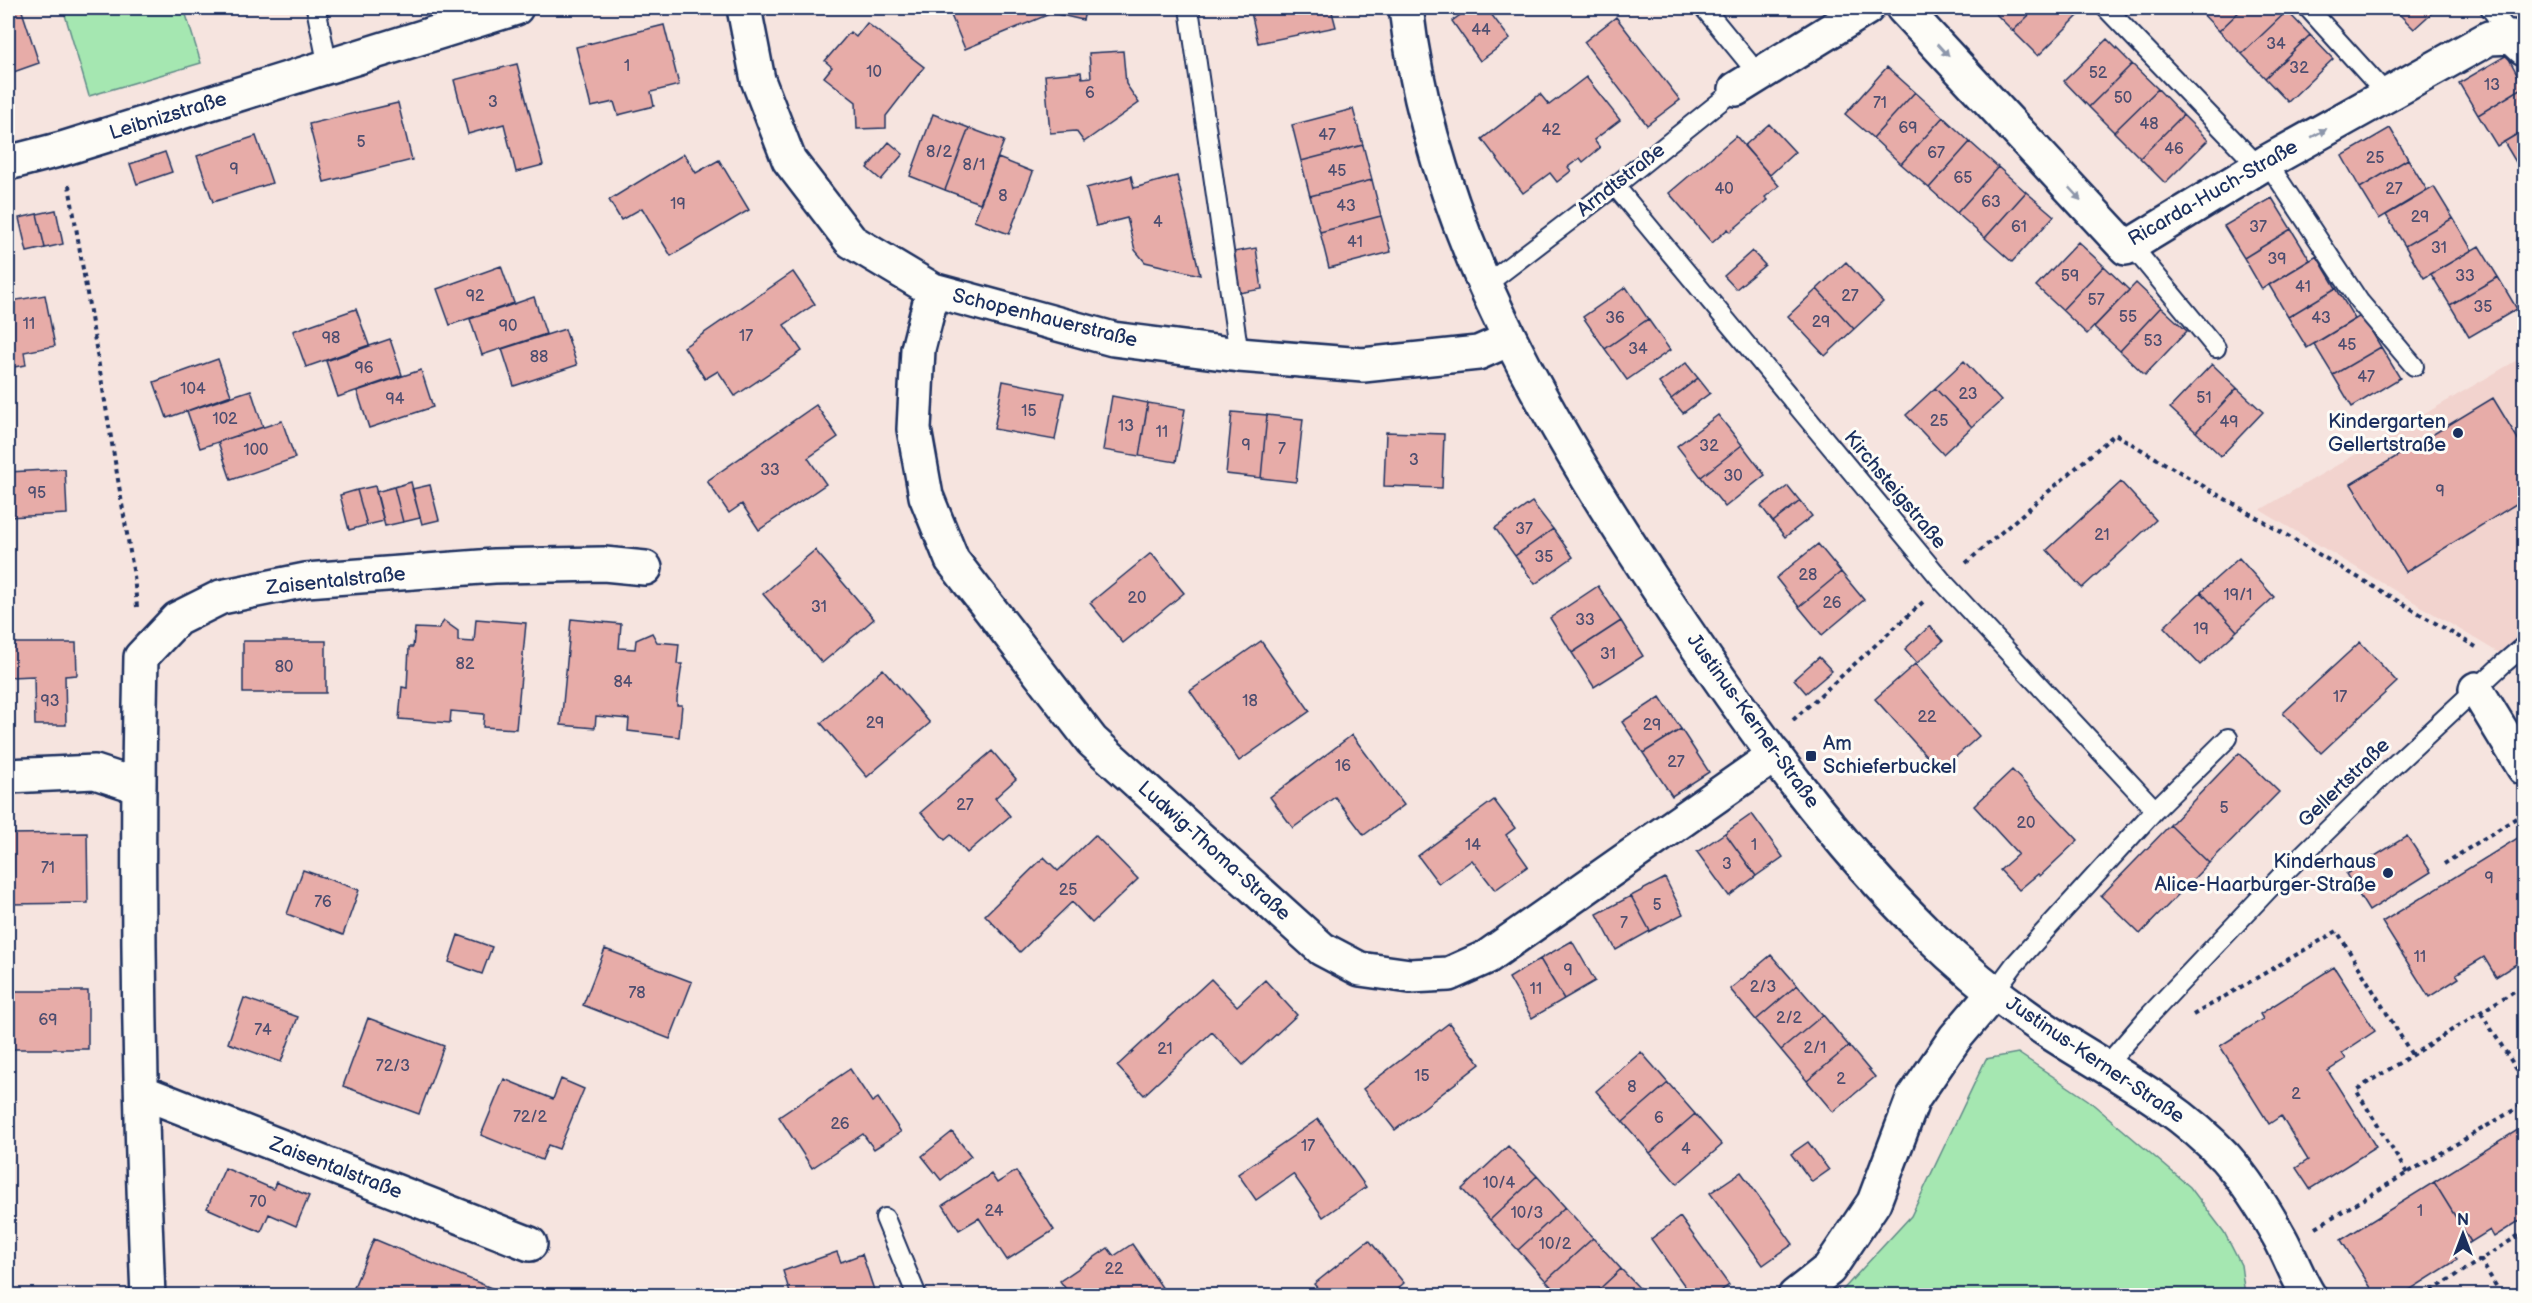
<svg xmlns="http://www.w3.org/2000/svg" width="2532" height="1303" viewBox="0 0 2532 1303" font-family="'Balsamiq Sans',sans-serif">
  <style>
    .built { fill: #f2d3ce }
    .green { fill: #a5e7b1; stroke: #608b88; stroke-width: 1.5 }
    .building { fill: #e7aca8; stroke: #1b2f5e; stroke-width: 1.5 }
    .lines { fill: none; stroke-linecap: round; stroke-linejoin: round }
    .lane-casing { stroke: #1b2f5e; stroke-width: 22 }
    .street-casing { stroke: #1b2f5e; stroke-width: 38 }
    .secondary-casing { stroke: #1b2f5e; stroke-width: 38 }
    .path { stroke: #1b2f5e; stroke-width: 4; stroke-dasharray: 4.5 4.5; stroke-linecap: butt }
    .lane { stroke: #fdfcf7; stroke-width: 18 }
    .street { stroke: #fdfcf7; stroke-width: 33 }
    .secondary { stroke: #fdfcf7; stroke-width: 33 }
    .oneway { fill: #8c96aa }
    .poi-dot { fill: #1b2f5e; stroke: #fdfcf7; stroke-width: 2 }
    .labels { text-anchor: middle; dominant-baseline: central; stroke-width: 6; stroke-linejoin: round; paint-order: stroke }
    .number-label { font-size: 16px; fill: #4e4e70 }
    .street-label { font-size: 20px; fill: #1b2f5e; stroke: #fdfcf7 }
    .poi-label { font-size: 20px; fill: #1b2f5e; stroke: #fdfcf7; text-anchor: end }
  </style>
  <rect width="100%" height="100%" fill="#f6e4df"/>
  <filter id="ink" filterUnits="userSpaceOnUse"><feTurbulence type="fractalNoise" baseFrequency=".0167" numOctaves="2"/><feDisplacementMap in="SourceGraphic" scale="12" xChannelSelector="R" yChannelSelector="G"/><feConvolveMatrix kernelMatrix="1 2 1 2 8 2 1 2 1" color-interpolation-filters="sRGB"/></filter>
  <g filter="url(#ink)">
    <path class="built" d="M2524,356V633L2499,653L2260,510Z"/>
    <path class="green" d="M63,8H184L201,63L89,96Z
      M2018,1053L2088,1100L2190,1187L2224,1232L2241,1265L2245,1295H1838L1911,1216L1986,1059Z"/>
    <path class="building" d="M8,8H21L39,63L8,74Z
      M948,8H1086L1083,20L1052,13L965,49Z
      M1250,8H1331L1336,27L1258,43Z
      M1470,8H1500L1491,14L1510,39L1480,61L1452,21Z
      M1990,8H2036L2013,31Z
      M2036,8H2076L2081,13L2038,56L2013,31Z
      M2197,8H2243L2219,31Z
      M2243,8H2284L2287,11L2242,54L2219,31Z
      M2393,8H2437L2414,29Z
      M2287,11L2310,35L2265,78L2242,54Z
      M1616,17L1680,100L1647,125L1584,42Z
      M867,23L924,67L886,116V128L857,129L856,102L824,77L832,67L825,61L850,32L856,37Z
      M664,25L679,85L651,92L654,106L618,115L614,102L591,107L576,47Z
      M2310,35L2333,59L2288,102L2265,78Z
      M2107,39L2132,64L2089,107L2064,81Z
      M1123,51L1126,84L1139,103L1084,142L1076,131L1050,133L1045,75L1081,72L1082,78L1091,77L1089,53Z
      M2507,55L2524,87L2478,115L2459,83Z
      M517,64L543,165L516,172L504,124L468,134L454,80Z
      M2132,64L2158,89L2114,132L2089,107Z
      M1887,67L1915,92L1873,138L1845,114Z
      M1586,77L1620,120L1594,140L1600,148L1583,162L1580,158L1568,167L1571,171L1557,182L1550,173L1523,193L1482,139L1540,94L1549,105Z
      M2524,87V130L2497,146L2478,115Z
      M2158,89L2183,115L2140,158L2114,132Z
      M1915,92L1943,117L1901,164L1873,138Z
      M398,103L412,160L324,182L309,124Z
      M1353,109L1363,145L1301,161L1292,125Z
      M933,114L969,128L945,190L910,176Z
      M2183,115L2208,140L2165,183L2140,158Z
      M1943,117L1970,142L1929,188L1901,164Z
      M1769,124L1795,152L1770,175L1744,146Z
      M969,128L1004,141L980,203L945,190Z
      M2390,128L2408,159L2360,188L2342,156Z
      M2524,130V173L2523,174L2504,142Z
      M256,136L272,183L213,202L197,156Z
      M1736,136L1779,186L1765,197L1768,200L1730,232L1728,229L1712,243L1669,193Z
      M889,142L903,154L881,180L867,168Z
      M1970,142L1998,167L1957,213L1929,188Z
      M1363,145L1372,180L1310,196L1301,161Z
      M165,152L172,172L137,184L130,164Z
      M684,154L696,173L719,160L749,210L671,256L642,208L621,220L609,200Z
      M998,158L1033,172L1009,234L974,221Z
      M2408,159L2427,190L2379,219L2360,188Z
      M1998,167L2026,192L1985,238L1957,213Z
      M1131,176L1134,188L1177,176L1200,275L1145,262L1135,250L1127,218L1096,226L1086,188Z
      M1372,180L1381,216L1320,232L1310,196Z
      M2434,187L2453,218L2405,246L2386,215Z
      M2026,192L2054,216L2012,262L1985,238Z
      M2272,198L2291,229L2244,258L2224,226Z
      M56,210L63,244L45,248L37,214Z
      M37,214L45,248L27,252L19,218Z
      M1381,216L1391,252L1329,268L1320,232Z
      M2453,218L2472,250L2424,278L2405,246Z
      M2291,229L2310,260L2262,289L2244,258Z
      M2078,242L2104,266L2062,310L2036,286Z
      M2479,246L2498,277L2450,305L2431,274Z
      M1256,248L1262,289L1239,293L1233,252Z
      M1752,251L1765,265L1736,289L1724,276Z
      M2317,256L2336,288L2288,317L2269,285Z
      M1846,262L1883,302L1854,329L1817,289Z
      M501,266L514,303L450,325L437,289Z
      M2104,266L2129,290L2087,334L2062,310Z
      M793,272L815,304L784,325L802,351L735,396L718,371L705,379L684,347Z
      M2498,277L2517,309L2469,337L2450,305Z
      M8,279L12,301L45,295L55,346L24,352L26,365L8,368Z
      M2136,283L2161,307L2120,351L2094,327Z
      M1626,287L1648,319L1605,349L1583,317Z
      M2336,288L2355,319L2307,348L2288,317Z
      M1817,289L1854,329L1825,356L1788,316Z
      M534,297L546,334L482,355L470,319Z
      M2161,307L2187,331L2145,375L2120,351Z
      M356,309L369,345L306,367L293,331Z
      M2362,315L2381,347L2333,375L2314,344Z
      M1648,319L1670,350L1627,380L1605,349Z
      M565,329L577,365L514,386L502,349Z
      M390,339L402,375L338,397L326,361Z
      M2381,347L2400,378L2352,407L2333,375Z
      M218,359L231,395L167,418L154,382Z
      M1964,361L2001,401L1972,427L1935,388Z
      M1686,363L1698,378L1671,399L1659,383Z
      M2212,364L2237,388L2196,432L2170,408Z
      M421,370L433,407L369,428L357,391Z
      M1698,378L1710,393L1683,413L1671,399Z
      M1003,381L1064,393L1055,440L994,429Z
      M1935,388L1972,427L1943,454L1906,415Z
      M2237,388L2263,412L2221,456L2196,432Z
      M251,390L263,427L200,448L187,411Z
      M1112,396L1148,403L1139,456L1103,450Z
      M2493,398L2524,449V499L2406,572L2351,484Z
      M1148,403L1185,409L1176,462L1139,456Z
      M816,405L838,437L808,458L826,484L759,530L742,504L729,513L707,481Z
      M1232,412L1267,415L1261,478L1226,474Z
      M1267,415L1303,419L1296,482L1261,478Z
      M1718,415L1742,445L1701,477L1677,446Z
      M282,421L295,458L231,480L218,442Z
      M1386,432L1444,434L1442,488L1384,486Z
      M1742,445L1765,475L1725,507L1701,477Z
      M65,469L67,514L8,517V472Z
      M411,482L420,518L403,522L394,487Z
      M2121,482L2156,520L2082,588L2047,550Z
      M430,485L439,520L422,524L412,489Z
      M375,486L384,521L367,525L357,490Z
      M1788,486L1800,501L1773,522L1761,506Z
      M394,487L403,522L385,526L376,492Z
      M357,490L367,525L349,530L340,495Z
      M1800,501L1812,516L1785,537L1773,522Z
      M1532,502L1553,529L1515,556L1495,528Z
      M1553,529L1573,557L1535,584L1515,556Z
      M1818,544L1841,572L1799,607L1776,578Z
      M815,550L874,619L822,663L763,594Z
      M1151,553L1184,593L1123,643L1090,603Z
      M2239,558L2274,597L2237,631L2201,592Z
      M1841,572L1864,600L1822,635L1799,607Z
      M1598,586L1621,621L1572,653L1550,618Z
      M2201,592L2237,631L2200,665L2164,627Z
      M476,619L526,623L516,729L483,727L484,714L451,711L450,723L399,719L402,687L407,688L409,647H413L415,628L438,629L444,621L458,631V641L474,642Z
      M571,619L621,624L619,648L635,649L636,640L652,633L657,642L679,644L677,664H682L677,699V705H682L679,737L628,731L629,719L596,716L595,728L561,725Z
      M1621,621L1643,656L1594,687L1572,653Z
      M1930,626L1943,641L1917,663L1905,649Z
      M243,641H326V693H243Z
      M1261,641L1310,711L1239,761L1190,691Z
      M2360,642L2397,682L2321,753L2283,713Z
      M10,643H76L77,675L65,676L66,725H35L34,676L10,677Z
      M1819,657L1832,671L1806,693L1794,679Z
      M1915,664L1979,736L1940,771L1875,699Z
      M883,669L930,723L867,777L821,723Z
      M1660,697L1681,729L1643,753L1622,722Z
      M1681,729L1709,772L1672,796L1643,753Z
      M1352,735L1404,805L1364,835L1335,797L1293,828L1270,797Z
      M992,751L1016,779L995,798L1010,816L967,853L951,835L945,840L921,812Z
      M2239,753L2279,792L2209,863L2170,825Z
      M2012,770L2078,840L2040,876L2038,874L2019,890L2000,870L2018,854L1974,806Z
      M1494,800L1515,828L1506,835L1528,866L1495,890L1472,860L1439,884L1418,856Z
      M1752,814L1783,857L1756,876L1725,833Z
      M2170,825L2209,863L2140,934L2101,896Z
      M87,833L88,903L8,904V834Z
      M1725,833L1756,876L1729,896L1697,852Z
      M2524,834V959L2496,977L2484,957L2456,974L2459,978L2429,997L2382,922Z
      M1095,835L1138,879L1092,923L1072,902L1020,952L985,915L1044,857L1058,871Z
      M2407,836L2431,872L2369,911L2346,874Z
      M303,870L359,890L343,935L287,914Z
      M1665,878L1683,914L1650,931L1631,896Z
      M1631,896L1650,931L1616,950L1597,914Z
      M458,935L492,947L482,974L449,962Z
      M1572,941L1595,981L1564,999L1540,959Z
      M605,949L692,982L670,1039L583,1005Z
      M1771,955L1797,985L1756,1020L1730,989Z
      M1540,959L1564,999L1532,1018L1509,978Z
      M2334,967L2375,1031L2342,1053L2346,1059L2328,1071L2376,1147L2310,1189L2296,1168L2308,1160L2281,1116L2269,1124L2220,1046L2263,1019L2260,1014Z
      M1211,979L1237,1006L1265,980L1297,1015L1243,1065L1212,1032L1144,1095L1117,1066Z
      M1797,985L1823,1015L1781,1050L1756,1020Z
      M8,991H88V1049H8Z
      M244,998L298,1017L281,1062L228,1043Z
      M1823,1015L1849,1046L1807,1081L1781,1050Z
      M368,1018L444,1046L419,1114L343,1086Z
      M1449,1023L1480,1064L1395,1130L1363,1089Z
      M1849,1046L1875,1077L1833,1112L1807,1081Z
      M1641,1052L1668,1083L1623,1122L1596,1091Z
      M850,1069L872,1102L878,1098L901,1132L874,1149L863,1134L812,1168L779,1117Z
      M504,1079L553,1099L561,1079L584,1089L559,1149L548,1145L542,1160L481,1135Z
      M1668,1083L1695,1114L1650,1153L1623,1122Z
      M1695,1114L1722,1145L1677,1184L1650,1153Z
      M1318,1119L1366,1187L1323,1217L1293,1174L1256,1200L1238,1174Z
      M2524,1126V1218L2494,1237L2490,1230L2471,1242L2434,1182Z
      M952,1132L971,1156L941,1180L922,1156Z
      M1808,1142L1829,1170L1812,1182L1791,1154Z
      M1508,1146L1537,1176L1490,1220L1462,1189Z
      M225,1168L273,1189L276,1182L309,1196L296,1226L269,1214L261,1232L207,1208Z
      M1016,1171L1054,1230L1007,1260L979,1218L959,1230L943,1205L991,1174L997,1183Z
      M1741,1172L1793,1244L1763,1265L1710,1193Z
      M1537,1176L1565,1207L1518,1250L1490,1220Z
      M2434,1182L2471,1242L2453,1253L2457,1260L2400,1296H2376L2341,1240Z
      M1565,1207L1593,1238L1546,1281L1518,1250Z
      M1680,1217L1729,1285L1714,1296H1692L1651,1239Z
      M1593,1238L1621,1269L1592,1296H1560L1546,1281Z
      M374,1239L508,1295L374,1296L354,1287Z
      M1369,1240L1404,1283L1389,1296H1324L1314,1284Z
      M1132,1244L1168,1296H1100L1097,1292L1092,1296H1071L1060,1281L1108,1248L1114,1256Z
      M837,1252L841,1262L862,1254L876,1296H817L815,1292L805,1296H791L783,1271Z
      M1621,1269L1647,1296H1592Z"/>
    <g class="lines">
      <defs>
        <path id="lane" d="M316,8L328,67
          M1189,8L1239,355
          M1704,8L1758,74
          M2106,8L2259,167
          M2308,8L2387,95
          M2490,8L2512,37
          M2267,162L2359,301L2414,366
          M1615,186L1943,582L2155,810L2014,965L1994,992
          M2131,245L2216,348
          M1484,286L1615,186L1736,89
          M2155,810L2228,738
          M2105,1067L2148,1017L2282,875L2390,769L2504,663L2524,646
          M885,1218L917,1296"/>
        <path id="street" d="M744,8L758,80L789,160L851,241L933,290L1113,339L1239,355L1363,365L1478,353L1510,339
          M1903,8L2126,248L2267,162L2489,38L2512,37L2524,48
          M1736,89L1867,8
          M8,163L62,149L516,8
          M933,290L918,349L914,429L926,496L952,560L1092,741L1322,949L1360,969L1410,976L1449,974L1487,957L1775,755
          M2476,689L2524,768
          M8,776L95,772L138,786
          M142,1092L530,1244
          M148,1296C139,1083 136,870 141,657L177,619L221,597L306,580L494,566L604,564L645,568
          M1795,1296L1829,1269L1874,1202L1913,1099L1955,1038L1994,992"/>
        <path id="secondary" d="M1406,8C1432,236 1556,436 1681,623C1755,732 1833,841 1928,934C1966,971 2009,1006 2054,1035C2112,1072 2178,1106 2225,1157C2247,1182 2264,1209 2280,1238C2290,1256 2297,1277 2309,1296"/>
      </defs>
      <use href="#lane" class="lane-casing"/>
      <use href="#street" class="street-casing"/>
      <use href="#secondary" class="secondary-casing"/>
      <path class="path" d="M69,185L134,576L137,607
        M1966,563L2115,434L2476,647
        M1793,720L1923,602
        M2444,864L2524,813
        M2481,1013L2524,1081
        M2193,1015L2337,931L2412,1055
        M2407,1173L2356,1090L2524,985
        M2316,1227L2524,1104
        M2480,1259L2502,1296
        M2424,1296L2524,1232"/>
      <use href="#lane" class="lane"/>
      <use href="#street" class="street"/>
      <use href="#secondary" class="secondary"/>
    </g>
    <defs><path id="oneway-solid" d="M-6-.8H1V-3.2L6.5 0L1 3.2V.8H-6Z" transform="scale(1.5)"/></defs>
    <g class="oneway">
      <use href="#oneway-solid" transform="translate(1943 50) rotate(47)"/>
      <use href="#oneway-solid" transform="translate(2319 133) rotate(-29)"/>
      <use href="#oneway-solid" transform="translate(2075 194) rotate(47)"/>
    </g>
  </g>
  <g class="poi-dot">
    <circle cx="2458" cy="433" r="6"/>
    <rect x="1805" y="750" width="12" height="12" rx="3"/>
    <circle cx="2388" cy="873" r="6"/>
  </g>
  <g class="labels">
    <g class="number-label">
      <text x="1481" y="30">44</text>
      <text x="2276" y="44">34</text>
      <text x="627" y="66">1</text>
      <text x="2299" y="68">32</text>
      <text x="874" y="72">10</text>
      <text x="2098" y="73">52</text>
      <text x="2492" y="85">13</text>
      <text x="1090" y="93">6</text>
      <text x="2123" y="98">50</text>
      <text x="493" y="102">3</text>
      <text x="1880" y="103">71</text>
      <text x="2149" y="124">48</text>
      <text x="1908" y="128">69</text>
      <text x="1551" y="130">42</text>
      <text x="1327" y="135">47</text>
      <text x="361" y="142">5</text>
      <text x="2174" y="149">46</text>
      <text x="939" y="152">8/2</text>
      <text x="1936" y="153">67</text>
      <text x="2375" y="158">25</text>
      <text x="974" y="165">8/1</text>
      <text x="234" y="169">9</text>
      <text x="1337" y="171">45</text>
      <text x="1963" y="178">65</text>
      <text x="1724" y="189">40</text>
      <text x="2394" y="189">27</text>
      <text x="1003" y="196">8</text>
      <text x="1991" y="202">63</text>
      <text x="678" y="204">19</text>
      <text x="1346" y="206">43</text>
      <text x="2420" y="217">29</text>
      <text x="1158" y="222">4</text>
      <text x="2019" y="227">61</text>
      <text x="2258" y="227">37</text>
      <text x="1355" y="242">41</text>
      <text x="2439" y="248">31</text>
      <text x="2277" y="259">39</text>
      <text x="2070" y="276">59</text>
      <text x="2465" y="276">33</text>
      <text x="2303" y="287">41</text>
      <text x="475" y="296">92</text>
      <text x="1850" y="296">27</text>
      <text x="2096" y="300">57</text>
      <text x="2483" y="307">35</text>
      <text x="2128" y="317">55</text>
      <text x="1615" y="318">36</text>
      <text x="2321" y="318">43</text>
      <text x="1821" y="322">29</text>
      <text x="29" y="324">11</text>
      <text x="508" y="326">90</text>
      <text x="746" y="336">17</text>
      <text x="331" y="338">98</text>
      <text x="2153" y="341">53</text>
      <text x="2347" y="345">45</text>
      <text x="1638" y="349">34</text>
      <text x="539" y="357">88</text>
      <text x="364" y="368">96</text>
      <text x="2366" y="377">47</text>
      <text x="193" y="389">104</text>
      <text x="1968" y="394">23</text>
      <text x="2204" y="398">51</text>
      <text x="395" y="399">94</text>
      <text x="1029" y="411">15</text>
      <text x="225" y="419">102</text>
      <text x="1939" y="421">25</text>
      <text x="2229" y="422">49</text>
      <text x="1126" y="426">13</text>
      <text x="1162" y="432">11</text>
      <text x="1246" y="445">9</text>
      <text x="1709" y="446">32</text>
      <text x="1282" y="449">7</text>
      <text x="256" y="450">100</text>
      <text x="1414" y="460">3</text>
      <text x="770" y="470">33</text>
      <text x="1733" y="476">30</text>
      <text x="2440" y="491">9</text>
      <text x="37" y="493">95</text>
      <text x="1524" y="529">37</text>
      <text x="2102" y="535">21</text>
      <text x="1544" y="557">35</text>
      <text x="1808" y="575">28</text>
      <text x="2238" y="595">19/1</text>
      <text x="1137" y="598">20</text>
      <text x="1832" y="603">26</text>
      <text x="819" y="607">31</text>
      <text x="1585" y="620">33</text>
      <text x="2201" y="629">19</text>
      <text x="1608" y="654">31</text>
      <text x="465" y="664">82</text>
      <text x="284" y="667">80</text>
      <text x="623" y="682">84</text>
      <text x="2340" y="697">17</text>
      <text x="50" y="701">93</text>
      <text x="1250" y="701">18</text>
      <text x="1927" y="717">22</text>
      <text x="875" y="723">29</text>
      <text x="1652" y="725">29</text>
      <text x="1676" y="762">27</text>
      <text x="1343" y="766">16</text>
      <text x="965" y="805">27</text>
      <text x="2224" y="808">5</text>
      <text x="2026" y="823">20</text>
      <text x="1473" y="845">14</text>
      <text x="1754" y="845">1</text>
      <text x="1727" y="864">3</text>
      <text x="48" y="868">71</text>
      <text x="2489" y="878">9</text>
      <text x="1068" y="890">25</text>
      <text x="323" y="902">76</text>
      <text x="1657" y="905">5</text>
      <text x="1624" y="923">7</text>
      <text x="2420" y="957">11</text>
      <text x="1568" y="970">9</text>
      <text x="1763" y="987">2/3</text>
      <text x="1536" y="989">11</text>
      <text x="637" y="993">78</text>
      <text x="1789" y="1018">2/2</text>
      <text x="48" y="1020">69</text>
      <text x="263" y="1030">74</text>
      <text x="1815" y="1048">2/1</text>
      <text x="1165" y="1049">21</text>
      <text x="393" y="1066">72/3</text>
      <text x="1422" y="1076">15</text>
      <text x="1841" y="1079">2</text>
      <text x="1632" y="1087">8</text>
      <text x="2296" y="1094">2</text>
      <text x="530" y="1117">72/2</text>
      <text x="1659" y="1118">6</text>
      <text x="840" y="1124">26</text>
      <text x="1308" y="1146">17</text>
      <text x="1686" y="1149">4</text>
      <text x="1499" y="1183">10/4</text>
      <text x="258" y="1202">70</text>
      <text x="994" y="1211">24</text>
      <text x="2420" y="1211">1</text>
      <text x="1527" y="1213">10/3</text>
      <text x="1555" y="1244">10/2</text>
      <text x="1114" y="1269">22</text>
    </g>
    <g class="street-label">
      <text transform="translate(168 116) rotate(-17)">Leibnizstraße</text>
      <text transform="translate(1621 180) rotate(-38)">Arndtstraße</text>
      <text transform="translate(2213 193) rotate(-30)">Ricarda-Huch-Straße</text>
      <text transform="translate(1045 318) rotate(14)">Schopenhauerstraße</text>
      <text transform="translate(1895 490) rotate(50)">Kirchsteigstraße</text>
      <text transform="translate(336 581) rotate(-6)">Zaisentalstraße</text>
      <text transform="translate(1753 721) rotate(54)">Justinus-Kerner-Straße</text>
      <text transform="translate(2344 783) rotate(-44)">Gellertstraße</text>
      <text transform="translate(1214 851) rotate(42)">Ludwig-Thoma-Straße</text>
      <text transform="translate(2095 1060) rotate(34)">Justinus-Kerner-Straße</text>
      <text transform="translate(336 1168) rotate(21)">Zaisentalstraße</text>
    </g>
    <g class="poi-label">
      <text x="2446" y="422">Kindergarten<tspan x="2446" dy="23">Gellertstraße</tspan></text>
      <text x="1823" y="744" text-anchor="start">Am<tspan x="1823" dy="23">Schieferbuckel</tspan></text>
      <text x="2376" y="862">Kinderhaus<tspan x="2376" dy="23">Alice-Haarburger-Straße</tspan></text>
    </g>
  </g>
  <rect width="2532" height="1303" fill="none" stroke="#fdfcf7" stroke-width="30"/>
  <rect x="15" y="15" width="2502" height="1273" fill="none" stroke="#1b2f5e" stroke-width="2" filter="url(#ink)"/>
  <g transform="translate(2463 1234)" stroke="#fdfcf7" stroke-width="4.5" paint-order="stroke">
  <path d="M0-4.5L10 22L0 15L-10 22Z" fill="#1b2f5e"/>
  <text y="-9" font-size="16" font-weight="bold" text-anchor="middle" fill="#1b2f5e">N</text>
  </g>
</svg>
